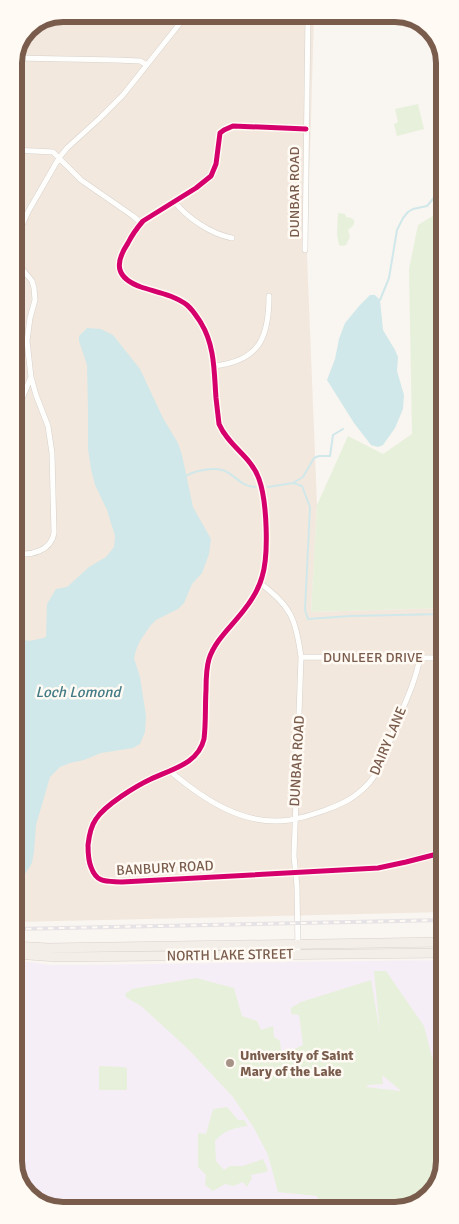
<svg xmlns="http://www.w3.org/2000/svg" width="459" height="1224" viewBox="0 0 459 1224" font-family="Signika,sans-serif">
  <style>
    .residential { fill: #f2e8de }
    .education { fill: #f6eef6 }
    .green { fill: #e7f0db; fill-rule: evenodd }
    .water { fill: #d0e8ea }
    .lines { fill: none; stroke-linecap: round; stroke-linejoin: round }
    .stream { stroke: #d0e8ea; stroke-width: 2 }
    .minor-casing { stroke: #d7d1cb; stroke-width: 6 }
    .primary-casing { stroke: #dad1cc; stroke-width: 10 }
    .minor { stroke: #fefefd; stroke-width: 5 }
    .primary { stroke: #f3eee8; stroke-width: 9 }
    .rail-casing { stroke: #e6e3e7; stroke-width: 4 }
    .rail { stroke: #fffaf3; stroke-width: 2; stroke-dasharray: 5.5; stroke-linecap: butt }
    .cycleway-casing { stroke: #fffaf3; stroke-width: 8 }
    .cycleway { stroke: #d6006c; stroke-width: 5 }
    .poi-dot { fill: #a69286; stroke: #fffaf3; stroke-width: 2 }
    .labels { text-anchor: middle; dominant-baseline: central; stroke-width: 5; stroke-linejoin: round; paint-order: stroke }
    .street-label { font-size: 14px; fill: #7a5c4d; stroke: #fffaf3 }
    .poi-label { font-size: 14px; font-weight: bold; fill: #7a5c4d; stroke: #fffaf3; text-anchor: start }
    .water-label { font-size: 15px; font-style: italic; fill: #437c86; stroke: #fffaf3 }
    .rim { fill: none; stroke: #7a5c4d; stroke-width: 6 }
  </style>
  <rect width="100%" height="100%" fill="#f9f5f0"/>
  <path class="residential" d="M64,14H314L307,256L317,505L311,612L444,608L445,912L15,922L14,61L29,28Z"/>
  <path class="education" d="M15,960L50,965H78L445,960V1160L435,1190L408,1208L60,1210L31,1198L16,1173Z"/>
  <path class="green" d="M418,104L424,129L397,136L394,124L398,122L395,109Z
    M444,209V608L311,612L317,505L348,436L383,454L412,434L409,269L418,225Z
    M338,213L345,214L346,217L351,218L354,220C355,225 352,227 348,230L350,237L346,245L342,246L339,245L337,235Z
    M374,971H386L424,1026L431,1054L445,1094V1160L435,1190L408,1208L286,1209L287,1207L320,1205L317,1196L278,1192L268,1155L254,1128L233,1097L187,1048L141,1006L127,998L125,994L132,989L196,978L234,988L242,1016L257,1021L261,1030L273,1026L274,1037L280,1041L281,1051L288,1052L303,1045L299,1015L291,1014V1008L301,1002L371,980L380,1033ZM382,1075L400,1090V1091L366,1087L368,1085L383,1084Z
    M99,1066L122,1067L127,1068V1090H99Z
    M227,1107L238,1120H244L248,1126C233,1128 225,1130 215,1141L216,1161L224,1170L230,1166H243L263,1159L268,1170L266,1172L250,1175L252,1178L247,1187L243,1182L233,1186L225,1184L213,1191L205,1185L206,1175L198,1167V1133L206,1134L213,1109Z"/>
  <path class="water" d="M370,295H375L380,300L383,330L395,350L398,357L397,371L404,395L403,409L395,428L383,445L378,447L371,445L354,423L327,380L335,359L339,339L345,323L360,305Z
    M87,328L101,329L113,335L140,369L163,418L178,443L182,455L193,507L211,539L209,554L202,573L192,584L184,603L178,609L156,620L150,626L140,641L136,650L134,658L140,677L146,716L145,732L140,744L133,748L101,753L84,760L70,763L60,767L50,777L36,825L34,851L32,863L23,877L15,882V636C27,643 33,641 46,637L47,604L56,589L67,587L89,567L106,557L114,547L115,536L107,510L95,485L91,469L88,449V413L87,365L79,341V336Z"/>
  <g class="lines">
    <path class="stream" d="M380,300L389,278L397,230L403,218L408,212L413,209L427,206L437,194L444,193
      M186,476C196,470 217,466 227,472C238,478 241,486 255,487
      M293,483L302,486L310,507L305,610L308,619L350,616L444,614
      M268,487L293,483L303,477L314,458L319,456H330L333,435L343,429"/>
    <defs>
      <path id="minor" d="M15,58L116,60L140,61L147,65
        M306,129L233,126L224,130L220,133L216,164L211,176L196,188L143,221C137,228 132,235 128,243C114,264 116,278 141,287C156,292 174,295 187,305C193,310 197,317 201,323C215,346 214,372 216,398C217,407 218,415 219,424C229,447 251,456 259,479C267,501 269,555 262,577C259,588 251,601 244,610C232,626 215,640 209,659C206,669 206,680 206,690C205,706 206,723 204,739C198,764 172,769 151,779C136,786 105,805 96,819C91,826 89,836 88,845C88,853 88,860 91,867C97,884 107,881 122,882L378,868L406,862L445,852
        M14,150L53,152L81,180L133,216L141,223
        M174,201C187,218 211,234 232,238
        M14,248L22,225L29,210L59,158L67,148L100,118L123,95L177,27L187,14
        M305,250L308,14
        M14,259L32,281L34,288L35,300L30,318L27,341L31,377
        M214,366C259,361 269,338 269,296
        M14,418L31,377L36,395L48,426L52,453L54,533C51,551 31,556 15,553
        M260,583C291,606 296,619 301,657L294,856L297,886L298,954
        M301,657L444,658
        M170,771C203,799 244,827 290,820C301,818 312,815 323,811C342,804 354,799 368,784C383,768 389,742 397,722C406,701 416,680 420,657"/>
      <path id="primary" d="M15,946L48,948L445,942
        M15,954L57,957L445,953"/>
    </defs>
    <use href="#minor" class="minor-casing"/>
    <use href="#primary" class="primary-casing"/>
    <use href="#minor" class="minor"/>
    <use href="#primary" class="primary"/>
    <defs>
      <path id="rail" d="M15,929L445,920"/>
    </defs>
    <use href="#rail" class="rail-casing"/>
    <use href="#rail" class="rail"/>
    <defs>
      <path id="cycleway" d="M306,129L233,126L224,130L220,133L216,164L211,176L196,188L143,221C137,228 132,235 128,243C114,264 116,278 141,287C156,292 174,295 187,305C193,310 197,317 201,323C215,346 214,372 216,398C217,407 218,415 219,424C229,447 251,456 259,479C267,501 269,555 262,577C259,588 251,601 244,610C232,626 215,640 209,659C206,669 206,680 206,690C205,706 206,723 204,739C198,764 172,769 151,779C136,786 105,805 96,819C91,826 89,836 88,845C88,853 88,860 91,867C97,884 107,881 122,882L378,868L406,862L445,852"/>
    </defs>
    <use href="#cycleway" class="cycleway-casing"/>
    <use href="#cycleway" class="cycleway"/>
  </g>
  <circle class="poi-dot" cx="230" cy="1063" r="5"/>
  <g class="labels">
    <g class="street-label">
      <text transform="translate(294 192) rotate(-90)">DUNBAR ROAD</text>
      <text x="373" y="657">DUNLEER DRIVE</text>
      <text transform="translate(388 741) rotate(-67)">DAIRY LANE</text>
      <text transform="translate(297 761) rotate(-87)">DUNBAR ROAD</text>
      <text transform="translate(165 868) rotate(-3)">BANBURY ROAD</text>
      <text transform="translate(230 955) rotate(-1)">NORTH LAKE STREET</text>
    </g>
    <g class="poi-label">
      <text x="240" y="1055">University of Saint<tspan x="240" dy="16">Mary of the Lake</tspan></text>
    </g>
    <g class="water-label">
      <text x="78" y="692">Loch Lomond</text>
    </g>
  </g>
  <path d="M0 0H459V1224H0ZM63 22H395A41 41 0 0 1 436 63V1161A41 41 0 0 1 395 1202H63A41 41 0 0 1 22 1161V63A41 41 0 0 1 63 22Z" fill="#fffaf3" fill-rule="evenodd"/>
  <path class="rim" d="M63 22H395A41 41 0 0 1 436 63V1161A41 41 0 0 1 395 1202H63A41 41 0 0 1 22 1161V63A41 41 0 0 1 63 22Z"/>
</svg>
